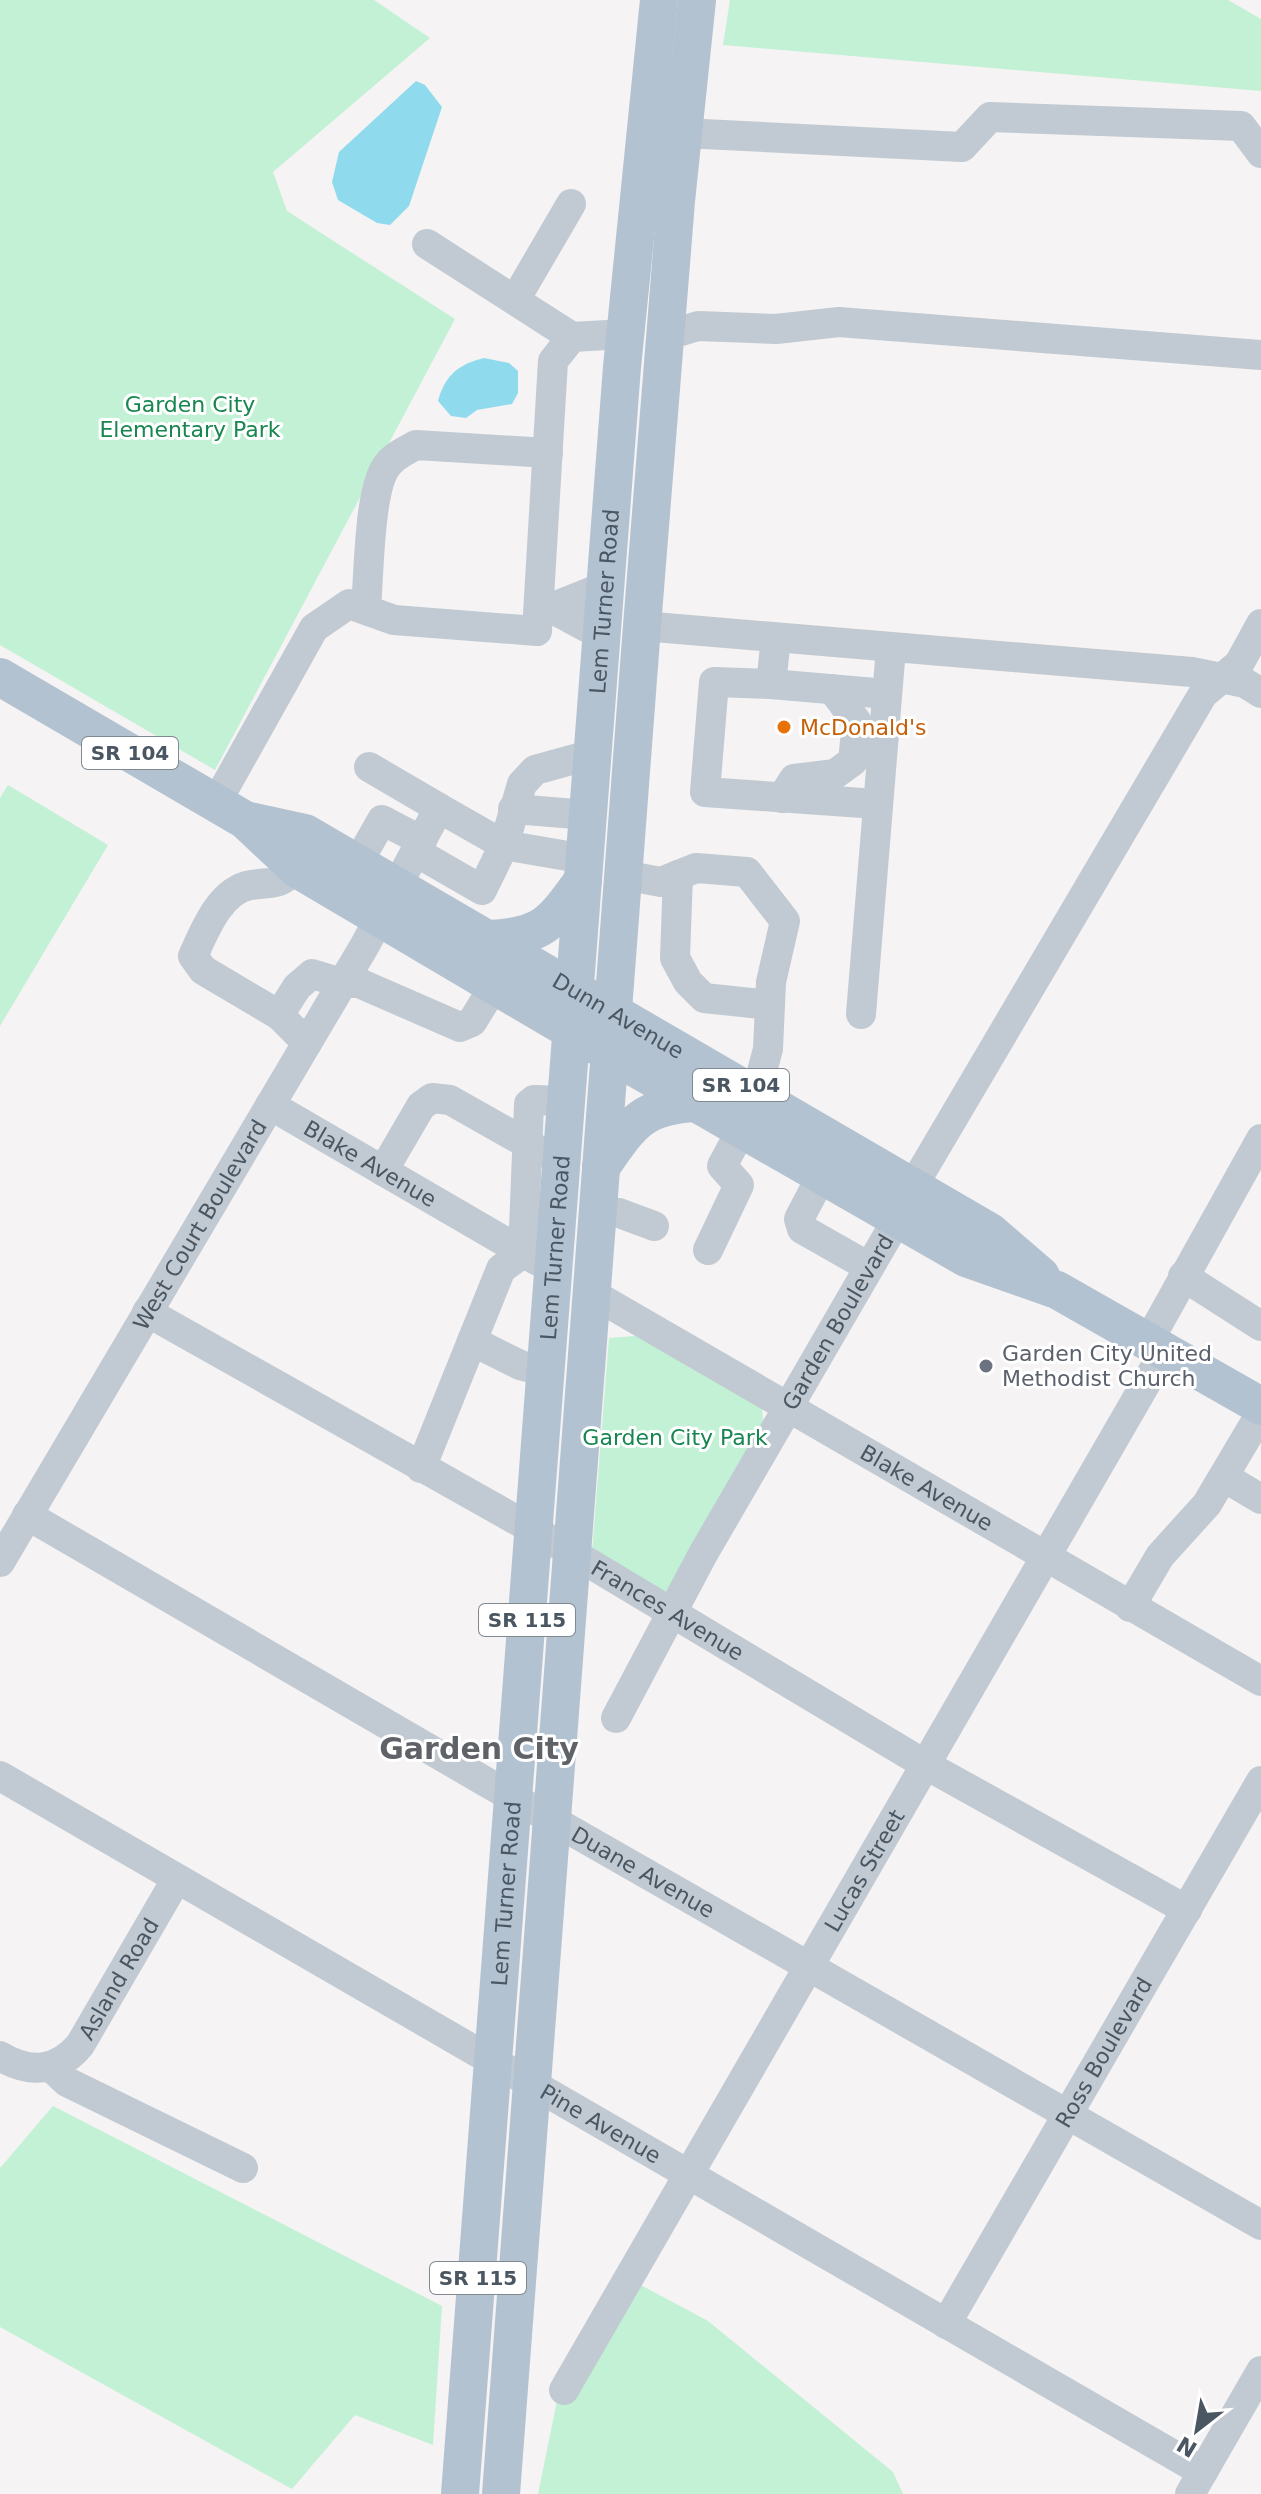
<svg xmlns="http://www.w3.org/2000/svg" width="1261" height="2494" viewBox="0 0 1261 2494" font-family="'DejaVu Sans',sans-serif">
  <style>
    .green { fill: #c3f1d5 }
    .water { fill: #90daee }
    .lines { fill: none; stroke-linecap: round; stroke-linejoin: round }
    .minor { stroke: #c1cad2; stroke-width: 30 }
    .major { stroke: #b3c2d1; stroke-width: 38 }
    .food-dot { fill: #e8710a; stroke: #fff; stroke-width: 3 }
    .worship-dot { fill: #6b7280; stroke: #fff; stroke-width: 3 }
    .labels { text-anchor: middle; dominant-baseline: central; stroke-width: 6; stroke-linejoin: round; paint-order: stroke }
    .shield { fill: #fff; stroke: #808990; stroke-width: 2 }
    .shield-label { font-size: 20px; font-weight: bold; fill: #4a5661 }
    .park-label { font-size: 22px; fill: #17864f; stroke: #fff }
    .street-label { font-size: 22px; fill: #4a5661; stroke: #fff }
    .food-label { font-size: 22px; fill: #c56008; stroke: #fff; text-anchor: start }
    .worship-label { font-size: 22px; fill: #5b616d; stroke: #fff; text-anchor: start }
    .district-label { font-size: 30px; font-weight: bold; fill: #5f6368; stroke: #fff }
  </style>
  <rect width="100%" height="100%" fill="#f5f3f3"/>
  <path class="green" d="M0,0H374L430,38L273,172L287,211L455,319L215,770L0,645Z
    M730,0H1228L1261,19V91L723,45Z
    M8,785L108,845L0,1026V798Z
    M646,1335L761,1400L764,1427L676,1589L655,1593L592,1552L609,1338Z
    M53,2106L442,2306L433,2445L355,2415L292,2489L0,2327V2168Z
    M635,2282L708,2321L893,2472L903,2494H538L559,2391Z"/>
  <path class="water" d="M416,81L425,85L442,107L409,206L390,225L377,223L338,200L332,182L339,152Z
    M484,358L509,363L518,371V393L512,404L477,410L466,418L451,416L438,401C445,375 459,364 484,358Z"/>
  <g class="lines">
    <g class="minor">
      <path d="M683,133L962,147L990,117L1241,126L1261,153"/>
      <path d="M427,244L572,337"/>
      <path d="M515,300L571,204"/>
      <path d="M665,336L698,326L776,329L839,322L1261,355"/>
      <path d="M366,607C369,575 369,491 386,467C393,456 405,451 416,445L548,453"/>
      <path d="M642,626L1192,672L1245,683L1261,693"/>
      <path d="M603,636L551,608L606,586"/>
      <path d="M776,638L771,684L714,682L705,792L877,804"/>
      <path d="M771,684L887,694"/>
      <path d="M369,767L439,808"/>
      <path d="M782,798L794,779L835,774L853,761L857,722L832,689"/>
      <path d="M216,803L314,628L349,604L394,620L537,631L553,361L572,337L625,334"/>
      <path d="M513,809L589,815"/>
      <path d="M416,852L482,890L504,845L522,784L535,770L593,754"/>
      <path d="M357,864L382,820L422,841"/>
      <path d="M623,875L661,882L696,868L747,872L785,921L771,982L768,1049L756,1094"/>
      <path d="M678,875L675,958L688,982L704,998L770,1005"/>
      <path d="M861,1014L891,648"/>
      <path d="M279,1015L203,970L193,956C205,930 220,890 251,885C278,881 274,887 297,869"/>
      <path d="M307,1043L279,1015L297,987L312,974L342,983H359L460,1027L472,1022L494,986"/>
      <path id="s1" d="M270,1105L538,1261"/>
      <path d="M383,1171L421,1106L432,1098L450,1100L542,1152"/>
      <path d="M822,1175L799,1219L802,1229L869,1267"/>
      <path d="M913,1186L1203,694L1239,664L1261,624"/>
      <path d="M597,1212L619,1213L654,1226"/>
      <path d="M708,1250L739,1185L722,1166L742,1129"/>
      <path d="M1183,1276L1261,1326"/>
      <path id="s2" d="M591,1293L1261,1681"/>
      <path id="s3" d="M147,1312L534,1530L926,1765L1187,1910"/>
      <path d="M472,1341L520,1365L546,1372"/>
      <path d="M1148,1342L1261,1139"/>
      <path d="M421,1468L501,1269L523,1253L529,1104L534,1100L567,1101"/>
      <path d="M1224,1477L1261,1499"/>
      <path id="s4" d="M27,1515L486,1782L1261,2225"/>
      <path id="s5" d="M0,1562L365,945L439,808L504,845L585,859"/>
      <path d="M1130,1607L1160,1556L1207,1504L1261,1413"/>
      <path id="s6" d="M616,1718L703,1554L898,1218"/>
      <path id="s7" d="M0,1776L1203,2472"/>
      <path id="s8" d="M0,2056C30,2074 57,2072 80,2045L176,1880"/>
      <path d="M52,2068L67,2082L243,2168"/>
      <path id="s9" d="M946,2324L1261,1781"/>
      <path id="s10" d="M564,2390L1164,1352"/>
      <path d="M1190,2494L1261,2371"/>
    </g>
    <g class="major">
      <path d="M0,677L245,820L297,869L609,1053L966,1258L1057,1290L1261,1406"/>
      <path id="s11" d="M245,820L305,833L990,1232L1041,1276"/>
      <path d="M489,939C544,936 552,923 583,880"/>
      <path d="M601,1167C631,1125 640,1106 695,1103"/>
      <path id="s12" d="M460,2494L622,367L659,0"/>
      <path d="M501,2494L642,626L676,201L697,0"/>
    </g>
  </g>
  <circle class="food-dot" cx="784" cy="727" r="8"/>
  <circle class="worship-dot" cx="986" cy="1366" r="8"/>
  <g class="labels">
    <g class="shield">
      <rect x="82" y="737" width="96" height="32" rx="6"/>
      <rect x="693" y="1069" width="96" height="32" rx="6"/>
      <rect x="479" y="1604" width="96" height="32" rx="6"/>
      <rect x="430" y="2262" width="96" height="32" rx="6"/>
    </g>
    <g class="shield-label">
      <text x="130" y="753">SR 104</text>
      <text x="741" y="1085">SR 104</text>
      <text x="527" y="1620">SR 115</text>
      <text x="478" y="2278">SR 115</text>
    </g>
    <g class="park-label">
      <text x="190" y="404">Garden City<tspan x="190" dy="25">Elementary Park</tspan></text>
      <text x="675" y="1437">Garden City Park</text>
    </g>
    <g class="street-label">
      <text stroke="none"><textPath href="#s12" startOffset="1898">Lem Turner Road</textPath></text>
      <text stroke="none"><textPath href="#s11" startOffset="424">Dunn Avenue</textPath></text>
      <text stroke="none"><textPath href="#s1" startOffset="116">Blake Avenue</textPath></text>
      <text stroke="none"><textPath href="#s5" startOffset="392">West Court Boulevard</textPath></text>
      <text stroke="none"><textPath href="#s12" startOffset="1250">Lem Turner Road</textPath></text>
      <text stroke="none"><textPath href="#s6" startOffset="454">Garden Boulevard</textPath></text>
      <text stroke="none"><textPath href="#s2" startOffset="388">Blake Avenue</textPath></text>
      <text stroke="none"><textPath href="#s3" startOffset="600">Frances Avenue</textPath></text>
      <text stroke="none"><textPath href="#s10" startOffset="600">Lucas Street</textPath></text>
      <text stroke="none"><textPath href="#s4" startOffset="712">Duane Avenue</textPath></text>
      <text stroke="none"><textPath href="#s12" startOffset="602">Lem Turner Road</textPath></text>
      <text stroke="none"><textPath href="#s8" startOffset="166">Asland Road</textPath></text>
      <text stroke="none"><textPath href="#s9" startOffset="314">Ross Boulevard</textPath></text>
      <text stroke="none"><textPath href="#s7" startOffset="694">Pine Avenue</textPath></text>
    </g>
    <g class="food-label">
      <text x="800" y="727">McDonald's</text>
    </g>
    <g class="worship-label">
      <text x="1002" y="1353">Garden City United<tspan x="1002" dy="25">Methodist Church</tspan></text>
    </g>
    <g class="district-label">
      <text x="479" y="1748">Garden City</text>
    </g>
  </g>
  <g transform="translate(1197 2430) rotate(211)" stroke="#ffffff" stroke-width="6" paint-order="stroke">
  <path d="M0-6L14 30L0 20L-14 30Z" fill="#4a5661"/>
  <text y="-12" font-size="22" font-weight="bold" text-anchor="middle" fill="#4a5661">N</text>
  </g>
</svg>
